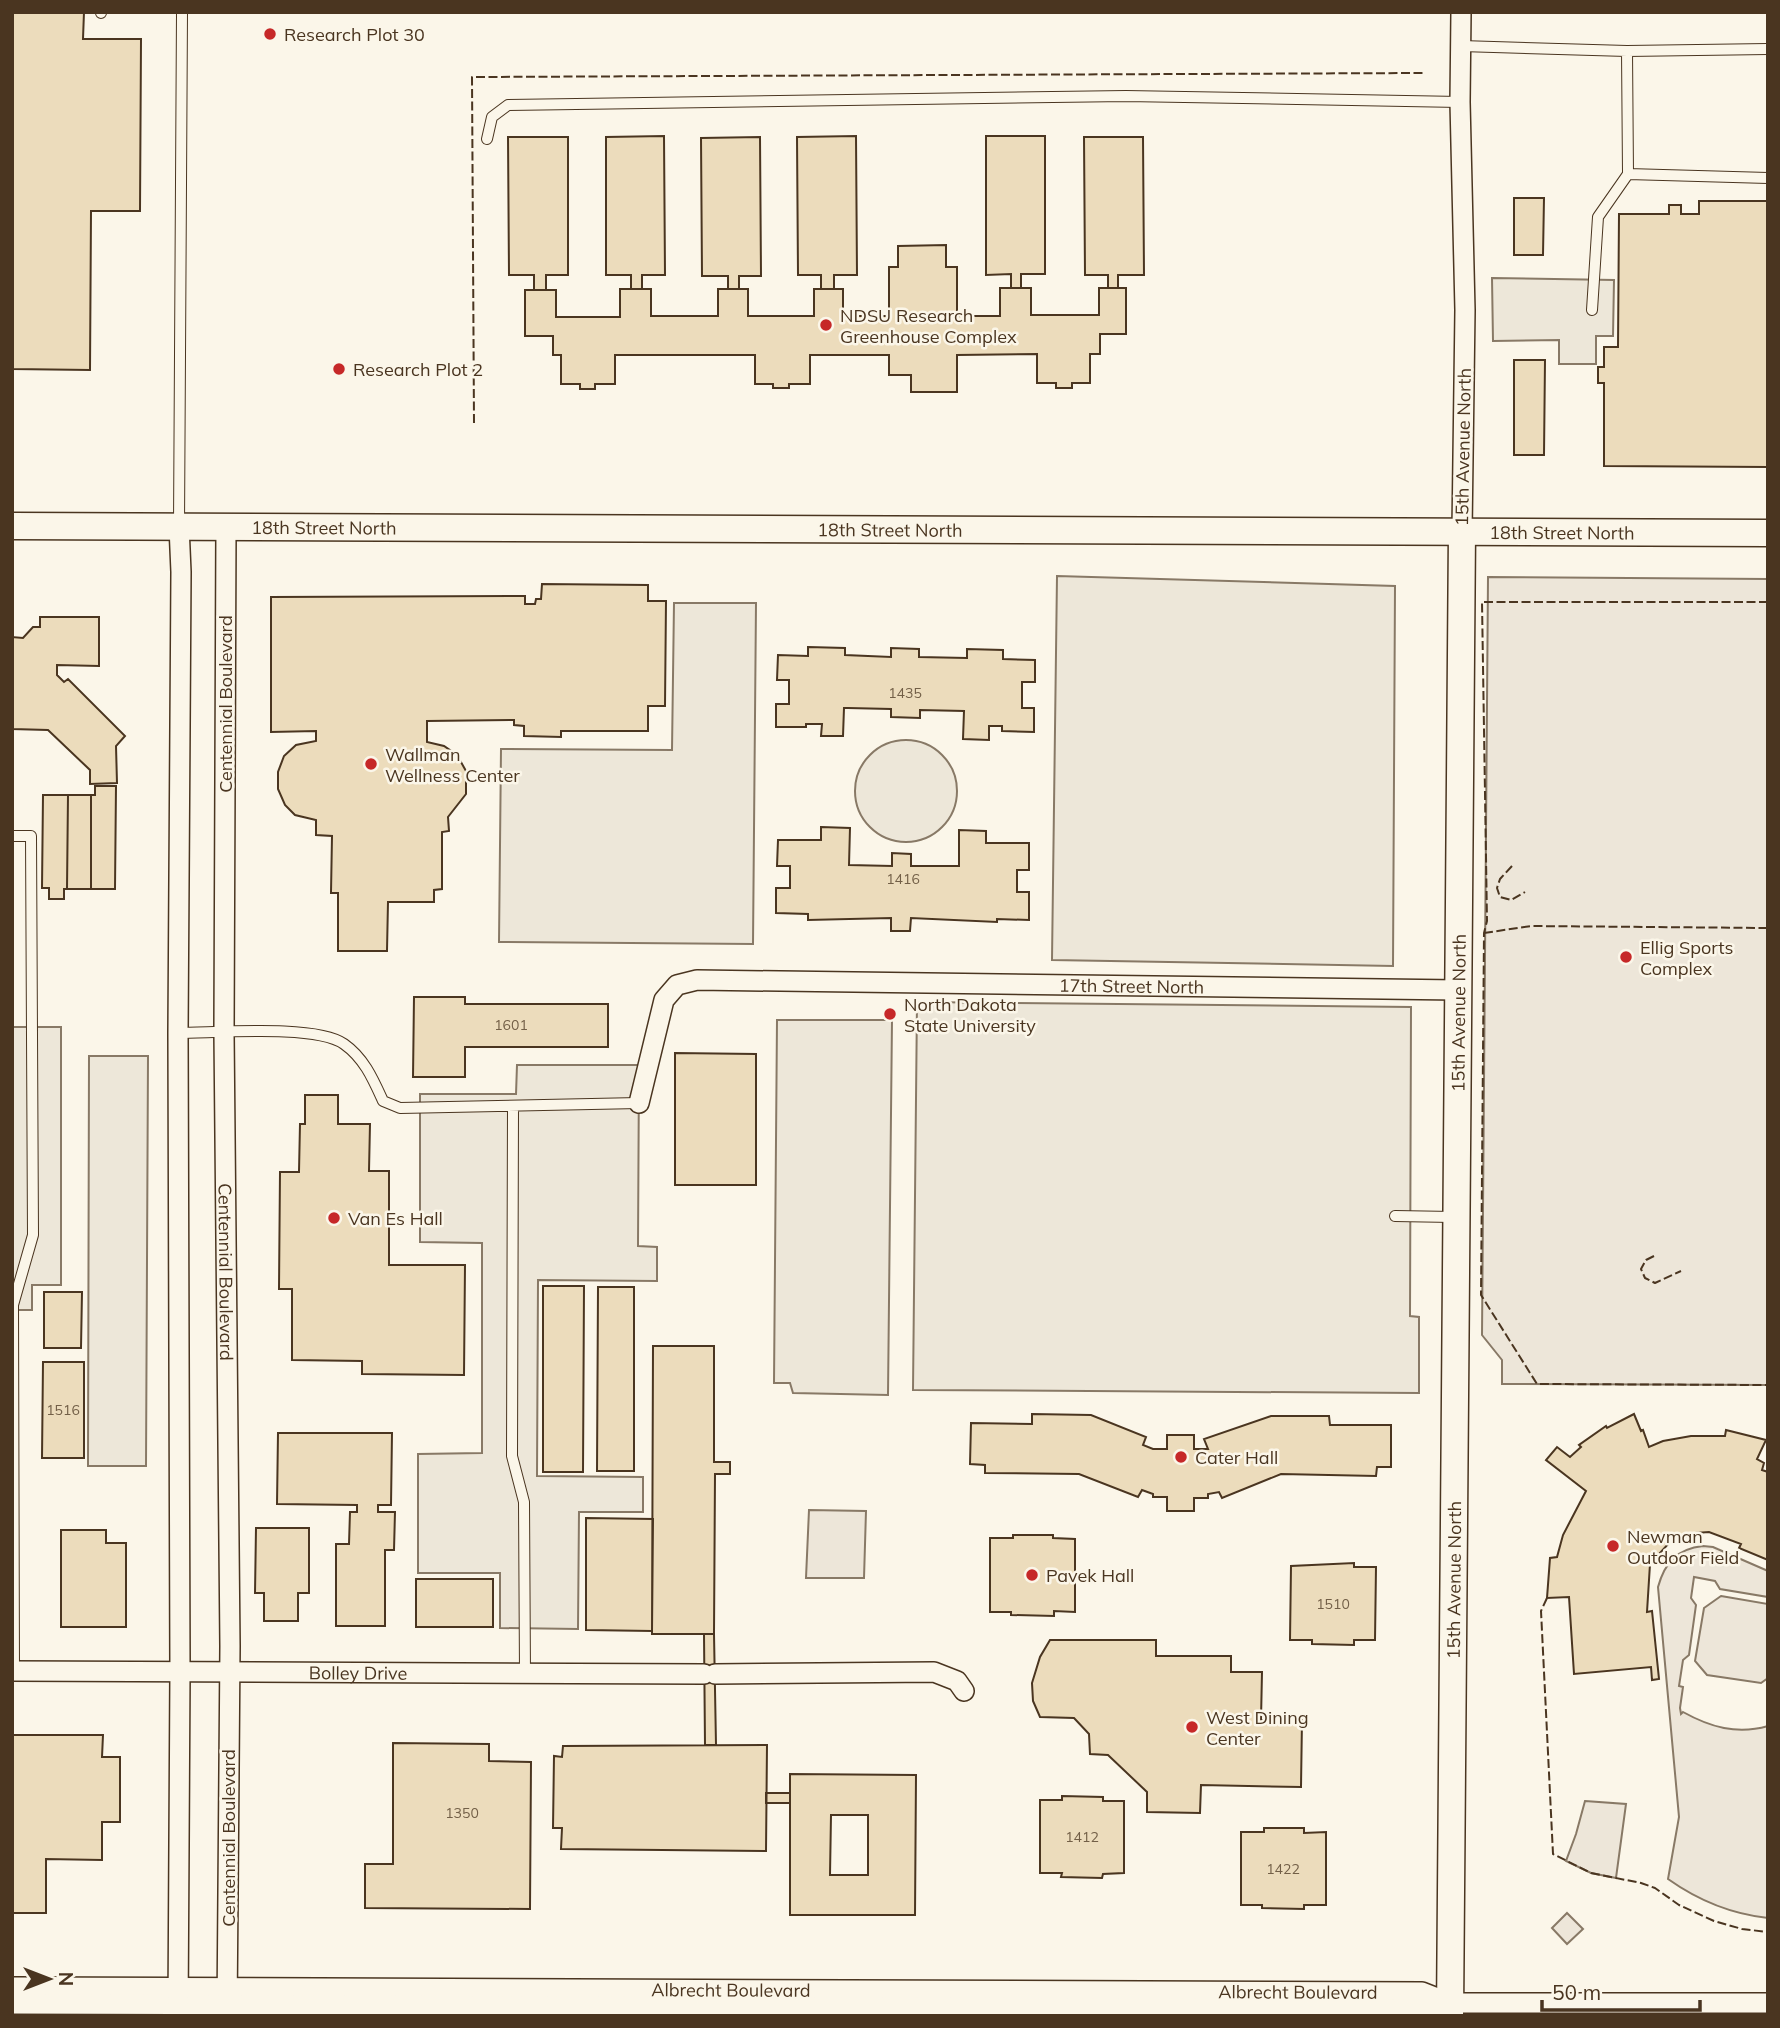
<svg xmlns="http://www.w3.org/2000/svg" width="1780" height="2028" viewBox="0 0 1780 2028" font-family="Mulish,sans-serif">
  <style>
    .green { fill: #ede6d9; stroke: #887966; stroke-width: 2 }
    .parking { fill: #ede7d9; stroke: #887966; stroke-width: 2 }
    .building { fill: #ecdcbc; stroke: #4a3520; stroke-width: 2; fill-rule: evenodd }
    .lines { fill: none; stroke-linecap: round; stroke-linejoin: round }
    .lane-casing { stroke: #4a3520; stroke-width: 12 }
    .street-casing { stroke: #4a3520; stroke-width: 22 }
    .secondary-casing { stroke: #4a3520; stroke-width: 29 }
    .lane { stroke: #fbf6e9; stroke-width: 10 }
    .street { stroke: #fbf6e9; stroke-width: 19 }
    .secondary { stroke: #fbf6e9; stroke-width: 26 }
    .fence { stroke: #4a3520; stroke-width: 2; stroke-dasharray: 9 3.5; stroke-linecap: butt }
    .poi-dot { fill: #c62828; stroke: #fbf6e9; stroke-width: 2.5 }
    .labels { text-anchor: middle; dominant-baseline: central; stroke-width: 5; stroke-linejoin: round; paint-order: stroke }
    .number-label { font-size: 14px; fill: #725f47 }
    .poi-label { font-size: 18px; fill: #4a3520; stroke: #fbf6e9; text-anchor: start }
    .street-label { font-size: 18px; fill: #4a3520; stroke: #fbf6e9 }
  </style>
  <rect width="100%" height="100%" fill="#fbf6e9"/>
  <path class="green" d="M1488,577L1768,579V1385L1502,1384V1360L1482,1335Z
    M809,1510L866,1511L864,1578H806Z
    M1703,1546L1713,1547L1768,1571V1597L1720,1589L1715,1581L1694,1577L1691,1598L1696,1605L1689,1655L1683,1660L1679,1686L1683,1687L1680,1708L1681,1714L1683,1712C1710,1727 1737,1735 1768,1726V1918C1731,1914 1699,1901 1668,1879L1679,1817L1658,1587C1665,1562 1677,1549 1703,1546Z
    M1721,1596L1768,1604V1678L1761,1683L1707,1675L1695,1661L1704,1608Z
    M1585,1801L1626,1804L1616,1878L1591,1873L1566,1861L1576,1834Z
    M1567,1913L1583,1929L1567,1944L1552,1928Z"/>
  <path class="parking" d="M1492,278L1614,280L1613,336H1596V364H1559V340L1493,341Z
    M1057,576L1395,586L1393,966L1052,960Z
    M674,603H756L753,944L499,942L501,749L672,750Z
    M855 791a51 51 0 1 1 102 0a51 51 0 1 1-102 0Z
    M917,1002L1411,1007L1410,1316L1419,1317V1393L913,1390Z
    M777,1020H892L888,1395L793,1393L790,1383H774Z
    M12,1027H61V1285H32V1310H12Z
    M89,1056H148L146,1466H88Z
    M517,1065H639L638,1246L657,1247V1281L538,1280L537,1476L643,1477V1512H579L578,1629L500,1628V1573H418V1454L482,1453V1243L420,1242V1094H516Z"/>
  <path class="building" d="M12,12H84L83,39H141L140,211H91L90,370L12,369Z
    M664,136L665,275H642V289H631V275H606V137Z
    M856,136L857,275H834V289H821V275H798L797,137Z
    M986,136H1045V274H1021V288H1011V274L986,275Z
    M508,137H568V275H546V290H534V275H509Z
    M760,137L761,276H739V289H728V276H702L701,138Z
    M1084,137H1143L1144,275H1118V288H1108V275H1085Z
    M1514,198H1544L1543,255H1514Z
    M1699,201H1768V467L1604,466V383H1598V367H1604V347H1618L1619,214H1669V205H1681V214H1699Z
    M946,245V267H957V316H1000V288H1031V315H1099V288H1126V334H1100V354H1090V383H1072V388H1056V383H1037V354L957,355V392H911V375H889V355H810V384H789V388H773V384H755V355H615V384H595V389H580V384H561V355H553V336H525V290H556V317H620V289H651V316H718V289H748V316H814V289H843V316H889V267H898V246Z
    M1514,360H1545L1544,455H1514Z
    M542,584L648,585V601H666L665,706H648V731H561V737L524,736V726L514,725V720L427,721V742L444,746L457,755L466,771V794L448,817L449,831L442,832V889L434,890V902H388L387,951H338V893H331L332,836L316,835V820L295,815L285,805L278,789V772L284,756L296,745L316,741V731L271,732V597L525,596V604H535L536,599H541Z
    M40,617H99V666L57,665V675L64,682L68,679L125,736L116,746L117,783L90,784V770L48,730L12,729V637L23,638L33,627H40Z
    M808,647L845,648V655L891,657V648L919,649V657L967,658V649L1003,650V659L1035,660V682H1022V708H1034V732L1002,731V726H989V740L963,739L964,711L920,710V718L891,717V709L848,708H844L843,736H821L822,724H806V727H776V704H789V680H777L778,655L808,656Z
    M95,786H116L115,889H91V795H95Z
    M43,795H68L67,889H64V899H49V888H42Z
    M68,795H91V889H67Z
    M821,827L850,828L849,865L892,866V853L911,854V866H959V830L986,831V843H1029V870H1017V892H1029V920L997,919V922L911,918L910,931H891V918L808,920V914L776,913V888H790V866H777L778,840H821Z
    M414,997H465V1004H608V1047H465V1077H413Z
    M675,1053L756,1054V1185H675Z
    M305,1095H338V1124H370L369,1171H389V1265H465L464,1375L362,1374V1361L292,1360V1289H279L280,1172H299L300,1124H305Z
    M543,1286H584L583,1472H543Z
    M598,1287H634V1471H597Z
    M44,1292H82L81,1348H44Z
    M653,1346H714V1462H730V1474H715L714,1634H652Z
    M43,1362H84V1458H42Z
    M1032,1414L1091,1415L1146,1437L1143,1445L1153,1449H1167V1435H1194V1449H1208L1204,1439L1271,1416H1329L1330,1425H1391V1467H1377L1376,1476L1281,1474L1222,1498L1219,1492L1208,1494V1498H1194V1511H1167V1497H1153V1494L1142,1490L1138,1497L1079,1474L985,1473V1465L970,1464L971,1423L1032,1424Z
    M1634,1414L1641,1431L1643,1430L1649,1447L1663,1441L1691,1436H1725L1726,1430L1766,1440L1757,1459L1764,1463L1762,1470L1768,1472V1560L1739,1548L1741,1544L1709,1532L1695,1533L1669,1543L1650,1564L1647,1612L1652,1611L1659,1679L1652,1680L1651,1667L1574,1674L1569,1597L1547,1598L1550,1558L1557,1557L1563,1535L1586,1491L1546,1460L1557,1447L1570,1457L1581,1447L1579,1445L1606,1426L1607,1428Z
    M278,1433H392L391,1505H378V1512H395L394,1550H385V1626H336V1544H349L350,1512H357V1505L277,1504Z
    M586,1518L653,1519L652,1631L586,1630Z
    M256,1528H309V1593H298V1621H264V1593H255Z
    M61,1530H106V1543H126V1627H61Z
    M1013,1535H1053V1538L1075,1539V1612L1054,1611V1616L1011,1615V1612H990V1538H1013Z
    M1354,1563V1567H1376L1375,1640H1354V1645L1312,1644V1640H1290L1291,1566Z
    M416,1579H493V1627H416Z
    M704,1634H714L716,1745H705Z
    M1050,1640H1156V1656H1231V1672H1262L1261,1720H1302L1301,1787L1201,1785L1200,1813L1147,1812V1792L1108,1755L1090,1754L1089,1734L1074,1718L1040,1717L1033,1701L1032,1683L1040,1657Z
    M12,1735H103L102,1757H120V1822H102V1860L46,1859V1913H12Z
    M393,1743L489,1744V1761L531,1762L530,1909L365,1908V1864H393Z
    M767,1745L766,1851L561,1849L562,1828H553L554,1756L562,1757L563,1746Z
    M790,1774L916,1775L915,1915H790ZM831,1815H868V1875H830Z
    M766,1793H790V1803H766Z
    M1062,1796L1103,1797V1801H1124V1873L1103,1874L1102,1878L1061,1877L1062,1873H1040V1800H1062Z
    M1264,1828H1304V1833L1326,1832V1905H1304V1909L1262,1908V1905H1241V1832H1264Z"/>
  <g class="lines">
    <defs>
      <path id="lane" d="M101,13V12
        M1461,46L1627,51L1768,49
        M487,139L492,117L508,105L1126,96L1460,102
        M1628,174L1768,178
        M1592,310L1598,217L1628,174L1627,51
        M179,526L182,12
        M12,836H31L33,1235L13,1305L14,1671
        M178,1033C215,1033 316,1024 344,1044C364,1058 373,1079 383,1101L400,1108L639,1103
        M513,1106L512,1456L524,1502L525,1674
        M1395,1216L1453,1217"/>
      <g id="street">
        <path d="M1461,12L1460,102L1465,310L1462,531"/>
        <path id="s1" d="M226,526L224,1033L230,1646L227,2016"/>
        <path id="s2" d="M639,1103L664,1000L677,985L697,980L1458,990"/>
        <path id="s3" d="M12,1671L704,1674"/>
        <path d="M715,1674L934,1672L957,1681L964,1691"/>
        <path id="s4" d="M12,1987L1422,1992L1450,2003"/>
        <path d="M12,2004L1422,2009L1450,2003H1768"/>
        <path d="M178,2016L180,1671L178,1033L181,572L179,526"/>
      </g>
      <g id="secondary">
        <path id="s5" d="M12,526L1768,533"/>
        <path id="s6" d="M1450,2016L1462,531"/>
      </g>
    </defs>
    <use href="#lane" class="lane-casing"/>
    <use href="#street" class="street-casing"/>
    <use href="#secondary" class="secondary-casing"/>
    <use href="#lane" class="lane"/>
    <use href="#street" class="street"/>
    <use href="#secondary" class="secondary"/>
    <path class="fence" d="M474,423L472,77L1424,73
      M1768,602H1482L1487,921L1484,933L1481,1295L1537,1384L1768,1385
      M1512,866L1500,879L1497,888L1500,897L1511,900L1525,892
      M1484,933L1531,926L1768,928
      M1654,1256L1646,1260L1641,1269L1645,1278L1655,1283L1681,1271
      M1547,1598L1541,1611L1553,1854L1591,1873L1641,1883L1655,1888L1679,1905L1714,1921L1742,1929L1768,1932"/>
  </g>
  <g class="poi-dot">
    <circle cx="270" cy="34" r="7"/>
    <circle cx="826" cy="325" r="7"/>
    <circle cx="339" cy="369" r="7"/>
    <circle cx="371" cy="764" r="7"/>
    <circle cx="1626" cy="957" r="7"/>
    <circle cx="890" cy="1014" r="7"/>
    <circle cx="334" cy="1218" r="7"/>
    <circle cx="1181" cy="1457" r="7"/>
    <circle cx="1613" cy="1546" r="7"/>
    <circle cx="1032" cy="1575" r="7"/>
    <circle cx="1192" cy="1727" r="7"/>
  </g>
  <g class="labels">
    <g class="number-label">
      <text x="905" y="693">1435</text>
      <text x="903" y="879">1416</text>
      <text x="511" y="1025">1601</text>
      <text x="63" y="1410">1516</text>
      <text x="1333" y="1604">1510</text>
      <text x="462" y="1813">1350</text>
      <text x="1082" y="1837">1412</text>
      <text x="1283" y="1869">1422</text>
    </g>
    <g class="poi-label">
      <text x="284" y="34">Research Plot 30</text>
      <text x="840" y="315">NDSU Research<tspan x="840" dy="21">Greenhouse Complex</tspan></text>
      <text x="353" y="369">Research Plot 2</text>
      <text x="385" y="754">Wallman<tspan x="385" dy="21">Wellness Center</tspan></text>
      <text x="1640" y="947">Ellig Sports<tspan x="1640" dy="21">Complex</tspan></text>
      <text x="904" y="1004">North Dakota<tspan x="904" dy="21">State University</tspan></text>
      <text x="348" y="1218">Van Es Hall</text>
      <text x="1195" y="1457">Cater Hall</text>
      <text x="1627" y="1536">Newman<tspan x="1627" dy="21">Outdoor Field</tspan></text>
      <text x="1046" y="1575">Pavek Hall</text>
      <text x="1206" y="1717">West Dining<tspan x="1206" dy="21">Center</tspan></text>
    </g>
    <g class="street-label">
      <text transform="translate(1463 447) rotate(-89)">15th Avenue North</text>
      <text stroke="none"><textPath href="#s5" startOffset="312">18th Street North</textPath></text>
      <text stroke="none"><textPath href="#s5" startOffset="878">18th Street North</textPath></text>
      <text stroke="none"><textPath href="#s5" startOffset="1550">18th Street North</textPath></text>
      <text transform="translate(225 704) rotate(-90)">Centennial Boulevard</text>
      <text stroke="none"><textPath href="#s2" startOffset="581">17th Street North</textPath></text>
      <text stroke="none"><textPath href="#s6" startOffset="1003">15th Avenue North</textPath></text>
      <text stroke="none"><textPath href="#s1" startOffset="746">Centennial Boulevard</textPath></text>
      <text stroke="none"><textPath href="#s6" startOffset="436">15th Avenue North</textPath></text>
      <text stroke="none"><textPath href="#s3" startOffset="346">Bolley Drive</textPath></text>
      <text transform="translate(228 1838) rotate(-90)">Centennial Boulevard</text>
      <text stroke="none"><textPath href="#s4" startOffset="719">Albrecht Boulevard</textPath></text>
      <text stroke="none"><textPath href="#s4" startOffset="1286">Albrecht Boulevard</textPath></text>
    </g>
  </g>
  <rect width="1780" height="2028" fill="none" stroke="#4a3520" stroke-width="28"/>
  <g transform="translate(49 1979) rotate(90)" stroke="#fbf6e9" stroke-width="5" paint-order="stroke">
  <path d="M0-5L12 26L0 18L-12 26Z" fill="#4a3520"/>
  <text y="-10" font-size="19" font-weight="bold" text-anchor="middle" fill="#4a3520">N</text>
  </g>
  <path d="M1542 2000v10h158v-10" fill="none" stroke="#4a3520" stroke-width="3.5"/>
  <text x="1552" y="2000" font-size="21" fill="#4a3520" stroke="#fbf6e9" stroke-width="5" paint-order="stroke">50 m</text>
</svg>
